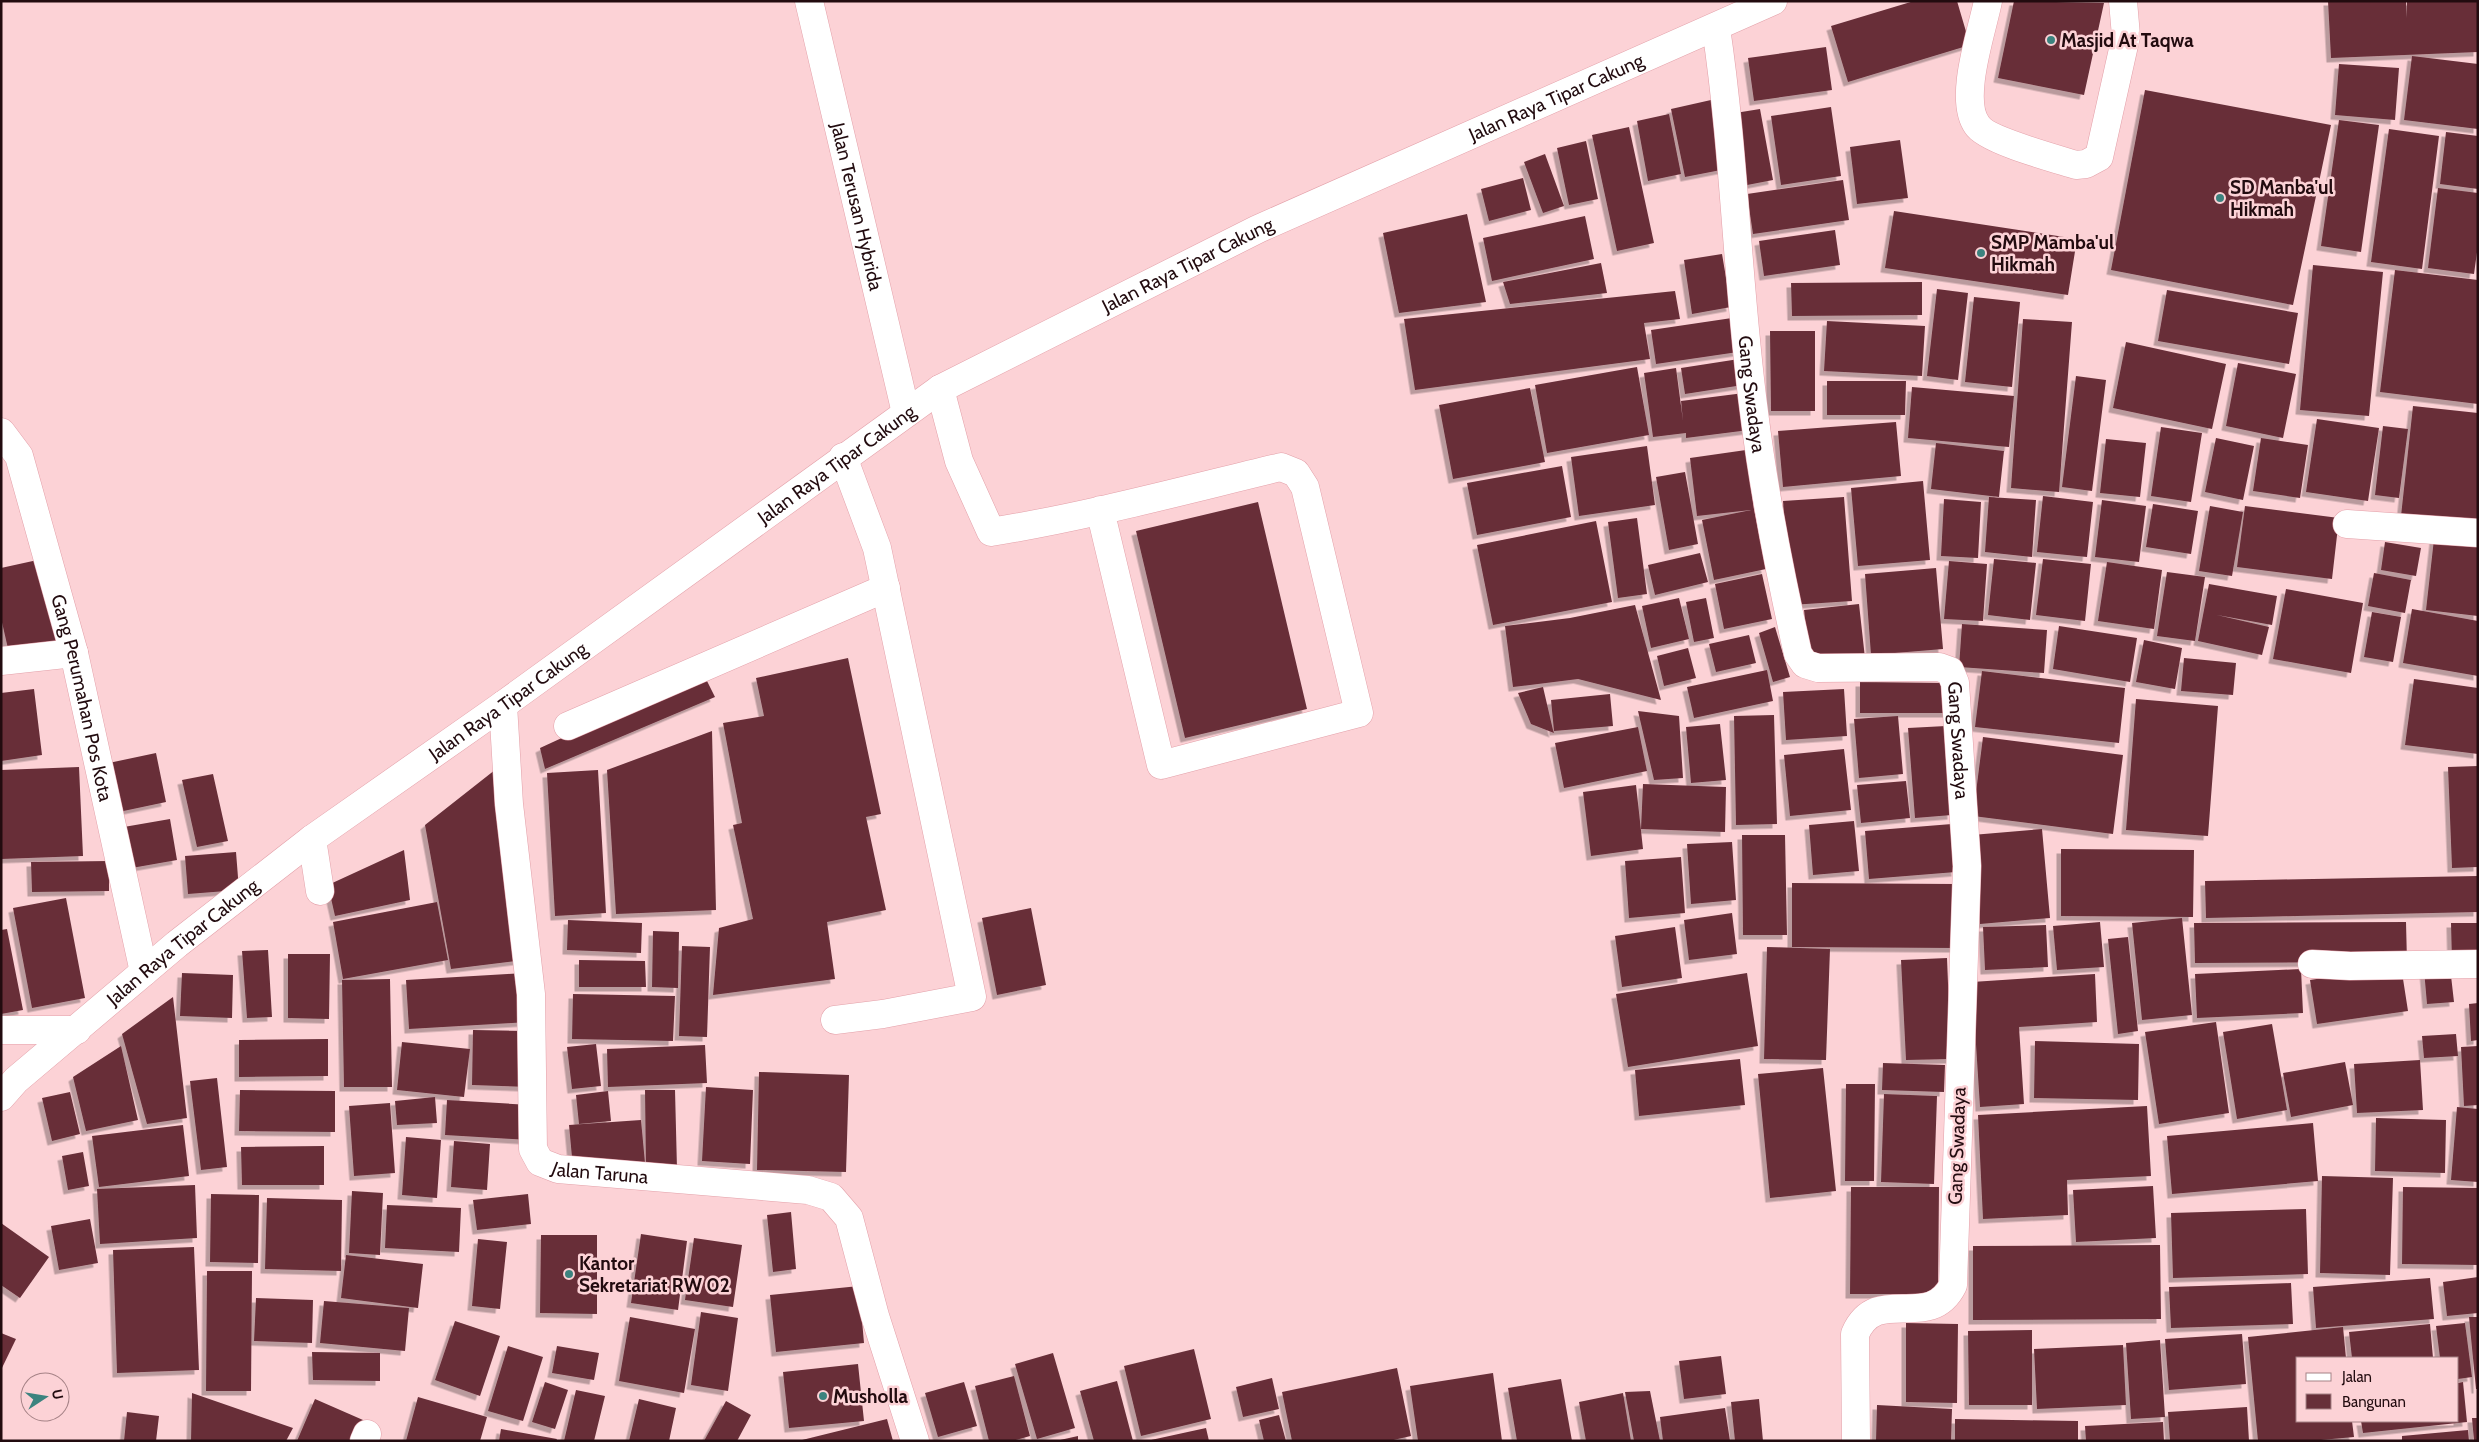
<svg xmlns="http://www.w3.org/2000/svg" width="2479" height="1442" viewBox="0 0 2479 1442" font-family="Cabin,sans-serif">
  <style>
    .building { fill: #672f39; filter: url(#shadow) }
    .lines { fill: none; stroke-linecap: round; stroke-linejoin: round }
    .minor-casing { stroke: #e3a0a9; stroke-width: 29 }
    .minor { stroke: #fff; stroke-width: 28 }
    .poi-dot { fill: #3c837f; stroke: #fcd2d6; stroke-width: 2 }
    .labels { text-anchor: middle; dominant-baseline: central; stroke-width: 5; stroke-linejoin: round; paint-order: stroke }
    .poi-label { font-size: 19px; font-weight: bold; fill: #220b0f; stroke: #fcd2d6; text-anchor: start }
    .street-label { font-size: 19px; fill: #220b0f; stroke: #fcd2d6 }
  </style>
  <defs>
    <filter id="shadow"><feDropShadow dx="-4.5" dy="4.5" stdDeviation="0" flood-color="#0004"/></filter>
  </defs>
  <rect width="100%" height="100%" fill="#fcd2d6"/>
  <path class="building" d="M1914,1H1957L1970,45L1848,82L1831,26Z
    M2014,1L2104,3L2084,95L1998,78Z
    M2328,1H2406L2407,18V1H2478V52L2331,58Z
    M1826,47L1832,90L1754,101L1748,58Z
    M2412,56L2478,64V129L2404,120Z
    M2339,64L2399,68L2395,120L2335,115Z
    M2145,90L2331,125L2293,305L2111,270Z
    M1711,100L1726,169L1685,177L1671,109Z
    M1831,107L1841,176L1781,185L1771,116Z
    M1760,109L1773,180L1742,186L1729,114Z
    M1669,114L1681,174L1648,181L1637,121Z
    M2339,120L2379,125L2361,252L2321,246Z
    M1629,127L1654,243L1617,251L1592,135Z
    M2389,129L2439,136L2422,269L2371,262Z
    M2446,132L2478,136V189L2440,184Z
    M1900,140L1908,198L1857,204L1850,147Z
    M1586,141L1598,199L1569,205L1557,148Z
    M1545,154L1564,206L1543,213L1524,162Z
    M1523,178L1531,210L1489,221L1481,189Z
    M1843,180L1849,220L1753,234L1747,194Z
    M2438,188L2478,193V245L2474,274L2428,268Z
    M1894,211L2077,239L2068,295L1885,268Z
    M1467,214L1486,302L1399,313L1383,233Z
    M1585,216L1594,259L1492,281L1483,238Z
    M1835,230L1840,265L1764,276L1759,241Z
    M1722,254L1731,307L1692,314L1684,260Z
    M1601,263L1607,293L1510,304L1503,282Z
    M2313,265L2383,272L2369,416L2300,410Z
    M2395,270L2478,280V404L2380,392Z
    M1922,282V315L1792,316L1791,283Z
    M1937,289L1968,293L1958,380L1927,376Z
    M2167,290L2298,313L2289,364L2158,341Z
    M1675,291L1680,319L1644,323L1650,359L1415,390L1404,319Z
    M1974,297L2020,302L2012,387L1965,382Z
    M1732,318L1738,352L1656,364L1651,330Z
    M2023,319L2072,322L2059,492L2011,488Z
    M1827,321L1925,326L1922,376L1824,371Z
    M1770,331H1815V411H1771Z
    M2126,342L2226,364L2212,429L2113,408Z
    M1739,359L1743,385L1685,394L1681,368Z
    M2238,363L2296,374L2283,438L2226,426Z
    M1637,367L1649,435L1547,453L1535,385Z
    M1676,368L1683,421L1681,401L1744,393L1749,430L1686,438V433L1653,437L1644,373Z
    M2076,376L2106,380L2092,491L2062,487Z
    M1827,381H1906L1905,415H1827Z
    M1912,387L2014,396L2009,447L1908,438Z
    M1530,388L1545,462L1453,479L1439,405Z
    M2413,406L2478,413V525L2401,516Z
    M2317,419L2379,428L2368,501L2306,492Z
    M1896,422L1901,476L1783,487L1778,431Z
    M2383,426L2408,429L2399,498L2375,495Z
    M2161,427L2202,433L2191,502L2151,496Z
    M2216,438L2254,446L2243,500L2205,492Z
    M2261,438L2308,445L2300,498L2253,491Z
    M2106,439L2146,443L2140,497L2100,493Z
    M1936,443L2004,451L1999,497L1931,489Z
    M1647,446L1655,505L1579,516L1571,457Z
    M1746,450L1754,509L1766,569L1714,580L1702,520L1751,510L1697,516L1690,458Z
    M1562,466L1571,517L1477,535L1467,483Z
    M1685,472L1698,544L1669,550L1656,477Z
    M1923,481L1930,560L1858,566L1851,488Z
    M2043,496L2093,502L2087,557L2037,552Z
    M1844,497L1852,601L1791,605L1783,501Z
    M1989,497L2036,500L2032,557L1985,552Z
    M1944,499L1981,502L1978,558L1941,556Z
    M2102,500L2146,506L2139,562L2095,557Z
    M1258,502L1307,709L1185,738L1136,531Z
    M2153,504L2198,511L2191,554L2146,547Z
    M2210,506L2243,512L2232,576L2199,571Z
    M2245,506L2339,518L2332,579L2237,567Z
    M1637,518L1647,594L1618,598L1608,522Z
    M1596,521L1612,602L1493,625L1477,545Z
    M2434,539L2478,544V616L2426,610Z
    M2385,542L2421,548L2416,576L2381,570Z
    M1700,553L1708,582L1655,595L1648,565Z
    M42,559L61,641L9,653L1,618V568Z
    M1994,559L2036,563L2030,620L1988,615Z
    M2043,559L2091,564L2085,621L2036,615Z
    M1949,561L1987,564L1983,621L1944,619Z
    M2107,562L2162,570L2154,629L2098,621Z
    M1936,568L1943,649L1871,655L1865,574Z
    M2167,572L2205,577L2195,641L2157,636Z
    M2374,573L2411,580L2405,613L2368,606Z
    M1762,574L1772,619L1724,629L1715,584Z
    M2209,584L2277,596L2272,625L2217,615L2269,627L2262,655L2198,641Z
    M2286,589L2363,603L2351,673L2273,659Z
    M1679,598L1689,639L1651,648L1642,606Z
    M1706,598L1714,638L1694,642L1686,602Z
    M1859,604L1865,658L1810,664L1804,610Z
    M1635,605L1661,700L1578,679L1513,687L1505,626L1570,618Z
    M2412,609L2478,621V676L2403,663Z
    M2372,612L2401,617L2393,662L2364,657Z
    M1962,624L2047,630L2044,673L1959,667Z
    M2059,626L2137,638L2130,682L2053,669Z
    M1775,627L1790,677L1773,682L1759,633Z
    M1749,635L1756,663L1716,672L1709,644Z
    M2144,640L2182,648L2175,689L2136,682Z
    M1688,648L1696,678L1664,686L1657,656Z
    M848,658L881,814L866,817L886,910L827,922L835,979L713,995L719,928L753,919L733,825L742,823L723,723L764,716L756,678Z
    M2184,658L2236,663L2233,695L2181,691Z
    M1767,670L1773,701L1694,718L1687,687Z
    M1982,671L2125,688L2119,743L1975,727Z
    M703,673L715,697L545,769L540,748Z
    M2414,679L2478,688V754L2405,745Z
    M1860,682L1948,683V713H1860Z
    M1543,687L1553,730L1554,733L1531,724L1518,693Z
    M34,689L42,755L1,761V693Z
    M1844,689L1847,736L1786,740L1783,692Z
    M1610,694L1613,726L1554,731L1551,700Z
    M2136,699L2218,706L2208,836L2126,830Z
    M1638,711L1679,716L1683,778L1654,780Z
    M1774,715L1777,824L1736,825L1734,716Z
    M1898,716L1903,774L1859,778L1854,719Z
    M1720,724L1726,780L1691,783L1686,727Z
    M1946,726L1952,815L1915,818L1908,728Z
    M1638,727L1647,771L1564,788L1555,743Z
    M712,731L716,910L616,914L607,770Z
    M1983,737L2123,755L2113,834L1973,816Z
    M1844,749L1851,810L1790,816L1784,755Z
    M156,753L166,802L114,813L104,764Z
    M500,766L524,960L451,969L425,825Z
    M2478,766V867L2452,868L2448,767Z
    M79,767L83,856L1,859V770Z
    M598,770L606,913L555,916L547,773Z
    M213,774L228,841L197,847L182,780Z
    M1906,781L1910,818L1861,823L1857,785Z
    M1643,784L1726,787L1725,832L1641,829Z
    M1636,785L1643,849L1591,856L1583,792Z
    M170,819L177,860L126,869L118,828Z
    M1854,821L1859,871L1813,875L1809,825Z
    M1952,824L1956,872L1869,879L1865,831Z
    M2042,829L2050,918L1980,924L1972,835Z
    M1742,835H1785L1787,935H1743Z
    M1732,842L1736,900L1691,904L1687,844Z
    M2061,849L2194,850L2193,917L2061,916Z
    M404,850L410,900L335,916L328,885Z
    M236,852L239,890L188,894L185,856Z
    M1681,857L1685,913L1629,918L1625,861Z
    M109,861V891L32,892L31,862Z
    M2478,876V912L2206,918L2205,881Z
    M1792,883L1955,884V948L1792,947Z
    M66,898L85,998L32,1008L13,908Z
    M437,902L448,960L343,979L333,922Z
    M1031,908L1046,985L997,995L982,918Z
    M1732,913L1737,954L1689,960L1684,920Z
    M2182,918L2192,1015L2142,1020L2132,923Z
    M568,920L642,923L641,953L567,950Z
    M2100,922L2104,967L2057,970L2053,926Z
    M2406,922L2407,962L2195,963L2194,923Z
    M2451,923H2478V963H2452Z
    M2046,925L2048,967L1985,970L1983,927Z
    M1675,927L1682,978L1622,987L1615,936Z
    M7,929L23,1010L1,1014V930Z
    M653,931L679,932L678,988L652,987Z
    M2128,937L2138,1031L2118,1034L2108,939Z
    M682,946L710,947L707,1037L679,1036Z
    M1767,947L1830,949L1826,1060L1764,1059Z
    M268,950L272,1017L247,1018L242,951Z
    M288,954H330L329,1019L288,1018Z
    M1947,958L1951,1059L1906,1060L1901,960Z
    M579,960L645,961L646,987H579Z
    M2401,966L2408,1011L2317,1024L2310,980Z
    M2450,967L2454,1002L2427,1004L2424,970Z
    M2301,969L2303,1013L2197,1018L2195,974Z
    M182,973L233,975L232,1018L180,1016Z
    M524,973L528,1022L409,1029L406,980Z
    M1747,973L1758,1046L1628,1067L1616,994Z
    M2095,974L2097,1022L2019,1027L2024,1104L1980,1107L1972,982Z
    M390,979L392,1087H344L342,980Z
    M573,994L675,996L673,1041L572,1039Z
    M173,997L187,1118L147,1124L122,1034Z
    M2478,1003V1040L2471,1041L2469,1004Z
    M2216,1022L2229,1113L2159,1124L2145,1032Z
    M2272,1024L2287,1110L2237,1119L2223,1032Z
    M473,1030L529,1031L528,1087L472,1085Z
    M2456,1034L2458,1056L2424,1058L2422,1036Z
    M328,1039V1076L239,1077V1040Z
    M2035,1041L2139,1044L2138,1100L2034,1098Z
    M402,1042L470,1049L464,1097L397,1090Z
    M596,1044L601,1086L572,1089L567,1047Z
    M705,1045L707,1083L608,1087L607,1049Z
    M121,1046L138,1120L86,1131L73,1077Z
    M2478,1046V1105L2464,1106L2461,1047Z
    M1740,1059L1745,1105L1639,1116L1635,1070Z
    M2420,1060L2423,1110L2357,1113L2354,1064Z
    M2345,1062L2353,1105L2291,1117L2283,1073Z
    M1883,1063L1945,1065L1944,1092L1882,1090Z
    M1823,1068L1836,1191L1770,1198L1758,1074Z
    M759,1072L849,1075L846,1172L757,1170Z
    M217,1078L227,1167L201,1170L190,1081Z
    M1846,1084H1875L1874,1181H1845Z
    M706,1087L753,1090L750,1164L702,1161Z
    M240,1090L335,1091V1132L239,1131Z
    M645,1090H675L677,1169L646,1170Z
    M608,1091L611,1121L579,1124L576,1095Z
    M70,1092L80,1134L52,1141L42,1098Z
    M1884,1094L1937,1096L1934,1184L1881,1182Z
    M435,1097L437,1123L397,1125L395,1101Z
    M447,1100L531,1105L529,1140L445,1135Z
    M390,1103L395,1173L354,1176L349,1106Z
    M2147,1106L2151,1176L2067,1180L2068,1215L1983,1219L1978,1115Z
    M2457,1107L2478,1109V1182L2451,1180Z
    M2376,1118L2446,1120L2445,1173L2375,1171Z
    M641,1120L645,1163L573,1168L569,1125Z
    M2313,1123L2318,1181L2172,1194L2167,1136Z
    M183,1125L189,1176L99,1187L92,1136Z
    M406,1137L441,1140L437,1198L402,1195Z
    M454,1141L490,1144L487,1190L451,1187Z
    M324,1146V1185H242L241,1147Z
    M83,1152L89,1186L68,1190L62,1156Z
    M2322,1176L2393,1178L2390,1275L2320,1273Z
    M195,1185L197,1238L100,1244L97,1189Z
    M2153,1186L2156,1238L2076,1242L2073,1190Z
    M1851,1187H1939L1938,1294H1850Z
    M2403,1187L2478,1188V1265L2402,1264Z
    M352,1191L383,1193L380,1255L349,1253Z
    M211,1194L259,1195L258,1263L210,1262Z
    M528,1194L531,1224L477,1230L473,1200Z
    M267,1198L342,1200L341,1271L265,1269Z
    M387,1205L461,1208L459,1252L385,1248Z
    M2306,1209L2308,1274L2173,1278L2171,1213Z
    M791,1212L796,1269L773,1272L767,1215Z
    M90,1219L98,1263L59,1270L51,1226Z
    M1,1223L49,1257L20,1298L1,1285Z
    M641,1234L687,1241L678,1310L631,1303Z
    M541,1235H597V1314L540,1313Z
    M694,1238L742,1245L733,1307L685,1300Z
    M478,1239L507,1242L500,1309L472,1306Z
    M2160,1245L2161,1319L1973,1320V1246Z
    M194,1247L199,1370L117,1373L113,1250Z
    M346,1255L423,1264L418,1308L341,1298Z
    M207,1271H252L251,1391H206Z
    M2478,1277V1313L2447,1316L2443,1282Z
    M2430,1278L2434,1319L2316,1328L2313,1287Z
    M2291,1283L2293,1324L2171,1328L2169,1287Z
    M859,1286L864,1343L776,1352L770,1295Z
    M256,1298L313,1300L312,1343L254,1341Z
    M324,1301L409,1308L405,1351L320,1343Z
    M701,1312L738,1318L728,1391L691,1385Z
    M630,1317L695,1329L684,1393L619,1381Z
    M2469,1317H2478V1389H2476Z
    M455,1321L500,1336L480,1396L435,1380Z
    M1906,1323L1958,1324L1957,1403L1906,1402Z
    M2465,1323L2472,1377L2458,1379V1358H2440L2436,1326Z
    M2430,1324L2433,1358H2352L2349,1332Z
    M2343,1327L2346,1358H2298V1421H2352L2354,1437L2310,1441H2258L2248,1337Z
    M2032,1330V1405H1969L1968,1331Z
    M1,1333L16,1339L1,1370Z
    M2242,1334L2246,1384L2169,1390L2165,1339Z
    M2160,1340L2165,1417L2131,1419L2126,1343Z
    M2123,1345L2126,1405L2037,1409L2034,1349Z
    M508,1346L543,1357L523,1421L488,1411Z
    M557,1346L599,1353L594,1380L552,1373Z
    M1194,1349L1211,1419L1141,1436L1124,1366Z
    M312,1352L380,1353V1381L313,1380Z
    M1053,1353L1075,1428L1037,1439L1015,1364Z
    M1721,1356L1726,1394L1684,1399L1679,1361Z
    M858,1364L864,1421L789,1428L783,1372Z
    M1397,1368L1411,1436L1389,1441H1292L1282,1392Z
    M1493,1373L1502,1441H1418L1410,1386Z
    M1014,1376L1030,1436L1012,1441H989L975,1386Z
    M1272,1378L1279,1409L1243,1417L1236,1387Z
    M1561,1379L1572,1441H1517L1508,1388Z
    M1117,1381L1133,1441H1094L1080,1391Z
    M545,1382L568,1390L555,1429L532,1422Z
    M964,1382L977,1426L938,1437L925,1393Z
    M2463,1382L2467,1422L2363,1433L2361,1421H2458V1383Z
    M576,1390L605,1396L594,1441H564Z
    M1650,1391L1660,1441H1634L1625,1392Z
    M192,1393L293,1428L286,1441H191Z
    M1623,1393L1631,1441H1586L1579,1402Z
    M418,1397L487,1417L480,1441H406Z
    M315,1399L363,1420L354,1441H297Z
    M639,1399L676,1408L669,1441H629Z
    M1759,1399L1763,1441H1735L1731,1402Z
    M726,1401L751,1415L737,1441H704Z
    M1877,1405L1952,1409L1951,1441H1876Z
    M2247,1407L2249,1441H2170L2168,1412Z
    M1725,1408L1730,1441H1663L1660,1417Z
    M127,1412L159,1416L156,1441H124Z
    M1279,1415L1286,1441H1264L1259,1420Z
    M2472,1418H2478V1441H2474Z
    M887,1419L893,1441H802V1440Z
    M1955,1419L2078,1421V1441H1955Z
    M2163,1422L2164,1441H2086L2085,1426Z
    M1206,1428L1209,1441H1151V1440Z
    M501,1429L557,1439L556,1441H499Z
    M2468,1430L2469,1441H2402V1436Z
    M1078,1436V1441H1060V1440Z"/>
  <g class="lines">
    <defs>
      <g id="minor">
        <path id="s1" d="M809,1L906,413"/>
        <path d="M1988,1C1982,31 1958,99 1977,125C1986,140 2057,159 2076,165L2086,164L2099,157L2126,36L2123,1"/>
        <path id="s2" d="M1716,28C1735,155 1737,284 1754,412C1764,493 1780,574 1798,654L1805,664L1818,668L1939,667L1950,671L1955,683L1967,866L1953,1285C1929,1333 1877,1283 1855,1334L1856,1441"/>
        <path d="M940,389L959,461L991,532C1089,516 1185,490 1281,467L1296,473L1305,487L1359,713L1161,765L1100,510"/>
        <path id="s3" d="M1,432L19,456L74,653L144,972"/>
        <path d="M2347,524L2478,533"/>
        <path d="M1,661L74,653"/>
        <path id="s4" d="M503,705L509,804L531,994L533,1149L540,1162L558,1169L808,1190L831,1197L849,1218L875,1316L915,1441"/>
        <path d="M568,726L886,588"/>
        <path d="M312,839L320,891"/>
        <path d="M2312,964L2350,966L2478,964"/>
        <path d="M835,1020L883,1014L972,997L877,548L843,457"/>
        <path d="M1,1030H77"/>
        <path id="s5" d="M1,1097L16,1080L177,944L312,839L503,705L940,389L1258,229L1773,1"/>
        <path d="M364,1441L367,1434"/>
      </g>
    </defs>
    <use href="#minor" class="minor-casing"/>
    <use href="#minor" class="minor"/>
  </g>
  <g class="poi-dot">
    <circle cx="2051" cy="40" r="5"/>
    <circle cx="2220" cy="198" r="5"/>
    <circle cx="1981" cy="253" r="5"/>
    <circle cx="569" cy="1274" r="5"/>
    <circle cx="823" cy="1396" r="5"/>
  </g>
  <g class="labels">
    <g class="poi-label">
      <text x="2061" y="40">Masjid At Taqwa</text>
      <text x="2230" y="187">SD Manba'ul<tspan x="2230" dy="22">Hikmah</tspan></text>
      <text x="1991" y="242">SMP Mamba'ul<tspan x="1991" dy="22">Hikmah</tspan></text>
      <text x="579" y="1263">Kantor<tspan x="579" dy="22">Sekretariat RW 02</tspan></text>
      <text x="833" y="1396">Musholla</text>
    </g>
    <g class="street-label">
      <text stroke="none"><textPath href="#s5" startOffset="1859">Jalan Raya Tipar Cakung</textPath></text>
      <text stroke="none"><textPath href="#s1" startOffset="211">Jalan Terusan Hybrida</textPath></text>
      <text stroke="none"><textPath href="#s5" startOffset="1454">Jalan Raya Tipar Cakung</textPath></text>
      <text stroke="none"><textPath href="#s2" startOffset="368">Gang Swadaya</textPath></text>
      <text stroke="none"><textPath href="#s5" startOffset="1049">Jalan Raya Tipar Cakung</textPath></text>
      <text stroke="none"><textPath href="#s3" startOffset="280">Gang Perumahan Pos Kota</textPath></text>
      <text stroke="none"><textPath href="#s5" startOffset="644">Jalan Raya Tipar Cakung</textPath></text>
      <text stroke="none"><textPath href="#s2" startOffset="861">Gang Swadaya</textPath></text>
      <text stroke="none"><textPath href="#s5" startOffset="239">Jalan Raya Tipar Cakung</textPath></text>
      <text transform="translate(1957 1146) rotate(-88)">Gang Swadaya</text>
      <text stroke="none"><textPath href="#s4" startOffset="522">Jalan Taruna</textPath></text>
    </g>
  </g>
  <rect width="2479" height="1442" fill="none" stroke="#220b0f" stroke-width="5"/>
  <rect x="2296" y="1357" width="162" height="65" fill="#fcd2d6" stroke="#a58286"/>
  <rect x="2306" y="1373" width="25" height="8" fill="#ffffff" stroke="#a58286"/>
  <text x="2342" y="1382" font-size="15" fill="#220b0f">Jalan</text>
  <rect x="2306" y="1394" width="25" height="15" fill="#672f39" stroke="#a58286"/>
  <text x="2342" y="1407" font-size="15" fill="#220b0f">Bangunan</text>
  <g transform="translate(45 1397) rotate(78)"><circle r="24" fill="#fcd2d6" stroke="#a58286"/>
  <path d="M0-4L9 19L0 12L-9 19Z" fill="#3c837f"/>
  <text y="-8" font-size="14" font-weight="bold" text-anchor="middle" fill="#220b0f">U</text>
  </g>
</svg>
